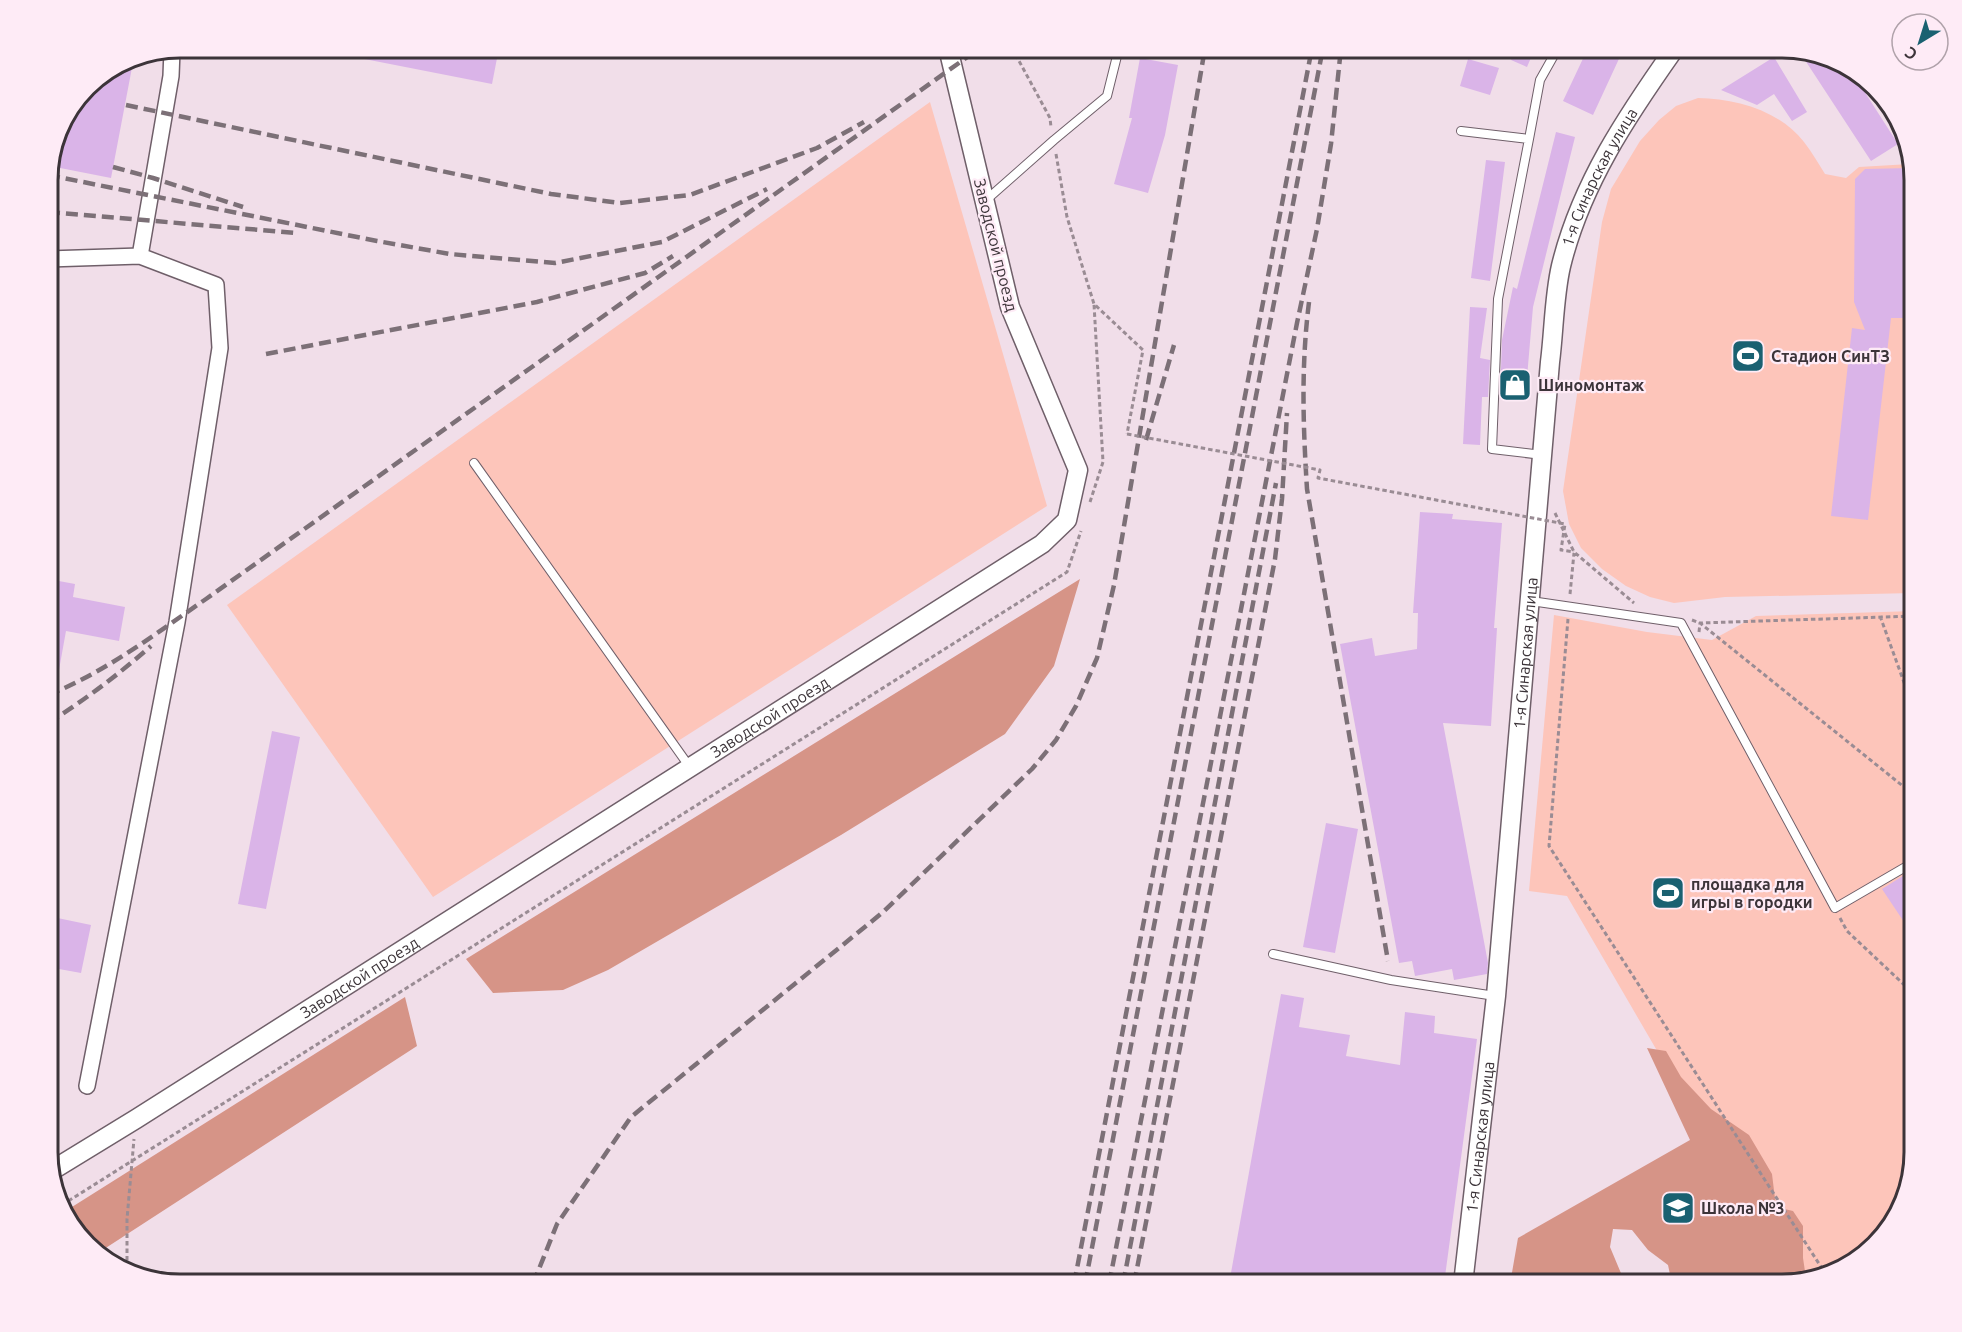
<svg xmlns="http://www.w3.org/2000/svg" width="1962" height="1332" viewBox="0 0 1962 1332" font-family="Ubuntu,sans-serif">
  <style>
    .green { fill: #fdc5ba }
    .forest { fill: #d69487 }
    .building { fill: #dab4e8 }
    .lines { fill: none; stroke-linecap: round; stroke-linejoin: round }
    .service-casing { stroke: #6f5f69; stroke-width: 10 }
    .minor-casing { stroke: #6f5f69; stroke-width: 18 }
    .tertiary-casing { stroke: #6f5f69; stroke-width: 21 }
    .path { stroke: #9a8c94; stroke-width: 3; stroke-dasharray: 4.5 3; stroke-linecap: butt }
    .service { stroke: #fff; stroke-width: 8 }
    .minor { stroke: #fff; stroke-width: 15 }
    .tertiary { stroke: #fff; stroke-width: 18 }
    .rail { stroke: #7c7077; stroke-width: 4.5; stroke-dasharray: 12 6; stroke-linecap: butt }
    .path-bridge { stroke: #9a8c94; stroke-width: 3; stroke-dasharray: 4.5 3; stroke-linecap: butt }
    .labels { text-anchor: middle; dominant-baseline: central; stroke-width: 4.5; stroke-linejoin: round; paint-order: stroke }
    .street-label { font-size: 16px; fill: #3c3439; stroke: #feebf6 }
    .poi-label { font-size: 16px; font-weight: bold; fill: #3c3439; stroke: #feebf6; text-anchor: start }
    .rim { fill: none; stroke: #3c3439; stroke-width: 3 }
  </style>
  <rect width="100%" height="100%" fill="#f1dee9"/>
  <path class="green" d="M1698,98C1736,99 1779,110 1804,142C1812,152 1818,163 1825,174L1846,178L1859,167L1910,164L1914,180V593L1725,597L1674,603L1650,597L1626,586L1602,569L1581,548L1569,524L1563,491L1602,222L1611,189L1640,141L1659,120L1676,106Z
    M930,102L1047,506L433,897L227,605Z
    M1914,611V1152L1892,1226L1848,1266L1800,1279L1702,1128L1567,896L1529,891L1554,615L1647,632L1712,640L1756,616Z"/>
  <path class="forest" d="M1080,579L1054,666L1005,734L841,835L608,970L563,990L493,993L466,959Z
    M405,997L417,1046L98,1253L66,1218L64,1212Z
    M1647,1048L1666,1051L1681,1077L1711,1109L1749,1135L1772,1174L1776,1207L1793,1211L1803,1226V1258L1806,1278L1782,1284H1672L1668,1265L1648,1250L1632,1230L1613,1229L1610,1247L1623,1278L1630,1284H1510L1518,1238L1690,1140Z"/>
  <path class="building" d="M340,48H499L492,84L339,54Z
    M1516,48H1535L1527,67L1511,60Z
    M1588,48H1624L1593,115L1563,101Z
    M1801,54L1850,69L1898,144L1871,161Z
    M134,57L111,178L50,166L58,129L87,86L130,58Z
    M1774,57L1807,112L1792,121L1774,94L1757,105L1721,90Z
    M1140,58L1178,65L1165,135L1148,193L1114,184L1132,118H1129Z
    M1468,59L1499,68L1490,95L1460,86Z
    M1556,132L1575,137L1533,307L1525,401L1500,399L1502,340L1513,287L1517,289Z
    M1486,160L1505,162L1490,281L1471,278Z
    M1911,168L1914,180V318H1891L1868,520L1831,516L1852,328L1865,330L1854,302L1855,179L1865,169Z
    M1470,307L1487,308L1480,358L1490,360L1488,397H1482L1480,445L1463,444Z
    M1420,512L1453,514L1452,519L1502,523L1494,628H1497L1491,726L1443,723L1488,963L1487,974L1454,980L1452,969L1415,976L1412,961L1399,963L1340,644L1372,638L1375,656L1417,649L1418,613H1413Z
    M48,579L75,584L73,597L125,607L119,641L66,631L55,692L48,691Z
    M272,731L300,737L266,909L238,904Z
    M1326,823L1358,829L1335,953L1303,947Z
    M1914,869V937L1882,889Z
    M48,916L91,925L81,973L48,967Z
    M1281,994L1304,998L1299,1027L1350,1035L1346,1056L1400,1065L1405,1012L1435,1016L1434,1033L1477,1039L1444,1284H1229Z"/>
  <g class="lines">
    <defs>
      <path id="service" d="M1461,131L1529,139L1498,299L1492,449L1542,455
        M1529,139L1540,80L1558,48
        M985,201L1054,140L1107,96L1119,48
        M474,463L689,766
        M1531,601L1681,623L1835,908L1914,862
        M1273,954L1391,980L1495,996"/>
      <path id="minor" d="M140,256L171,76L172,50
        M48,259L140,256L216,285L220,348L177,622L87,1086"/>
      <g id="tertiary">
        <path id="s1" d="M51,1171L136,1119L1042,544L1067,520L1078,470L1010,307L948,48"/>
        <path id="s2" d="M1463,1284L1496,996L1550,362C1554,331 1554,296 1561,266C1581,184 1627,116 1675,48"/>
      </g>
    </defs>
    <use href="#service" class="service-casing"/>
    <use href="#minor" class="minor-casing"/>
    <use href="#tertiary" class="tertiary-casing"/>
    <path class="path" d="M1012,48L1050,118L1051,127
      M1691,56L1698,48
      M1056,154L1067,217L1094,304L1143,350L1127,434
      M1090,502L1103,462L1094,304
      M1555,513L1574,552L1634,603
      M1570,594L1574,553
      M1880,616L1914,710
      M1568,619L1549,846L1825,1273
      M1692,620L1700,623L1914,795
      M1699,632L1700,623L1914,616
      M1840,918L1847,931L1914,994
      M62,1205L1067,572L1081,531
      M127,1268V1219L134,1139"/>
    <use href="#service" class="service"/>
    <use href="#minor" class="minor"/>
    <use href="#tertiary" class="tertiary"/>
    <path class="rail" d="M126,105L551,194L620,203L690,195L817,148L864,122
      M113,167L153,178L243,207
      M48,175L377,241L450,254L555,263L662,242L767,189
      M48,212L296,233
      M1309,302C1301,366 1303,425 1307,489L1388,961
      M266,354L537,302L645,273L673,256
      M1146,440L1174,345
      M48,695C106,672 155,634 206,599L980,48
      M48,723C85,700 119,674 151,646
      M533,1284L557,1224L631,1117L882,913L1032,769L1056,740L1076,706L1097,658L1114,585L1205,48
      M1074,1284L1312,48
      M1085,1284L1323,48
      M1109,1284L1297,323L1317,229L1331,144L1341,48
      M1123,1284L1276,483
      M1134,1284L1275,559L1282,499L1287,413"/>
    <path class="path-bridge" d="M1127,434L1320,470L1318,478L1565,524L1561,550L1574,552"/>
  </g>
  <defs>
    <symbol id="stadium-square" viewBox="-11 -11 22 22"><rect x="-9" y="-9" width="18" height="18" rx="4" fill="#1a6171" stroke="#feebf6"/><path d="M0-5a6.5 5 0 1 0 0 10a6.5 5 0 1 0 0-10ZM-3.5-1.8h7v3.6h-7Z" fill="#fff"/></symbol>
    <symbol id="shop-square" viewBox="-11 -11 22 22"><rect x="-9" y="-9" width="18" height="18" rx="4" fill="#1a6171" stroke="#feebf6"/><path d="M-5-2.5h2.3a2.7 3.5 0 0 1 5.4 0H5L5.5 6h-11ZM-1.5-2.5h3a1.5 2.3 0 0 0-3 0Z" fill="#fff"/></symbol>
    <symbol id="school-square" viewBox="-11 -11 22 22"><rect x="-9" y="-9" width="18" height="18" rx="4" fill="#1a6171" stroke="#feebf6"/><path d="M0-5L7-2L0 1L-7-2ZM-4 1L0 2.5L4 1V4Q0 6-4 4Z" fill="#fff"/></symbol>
  </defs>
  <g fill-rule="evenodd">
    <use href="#stadium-square" x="1729" y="337" width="38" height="38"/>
    <use href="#shop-square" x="1496" y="366" width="38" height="38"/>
    <use href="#stadium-square" x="1649" y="874" width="38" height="38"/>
    <use href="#school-square" x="1659" y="1189" width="38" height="38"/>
  </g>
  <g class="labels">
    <g class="street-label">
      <text stroke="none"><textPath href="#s2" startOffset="1120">1-я Синарская улица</textPath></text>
      <text transform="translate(996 245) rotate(76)">Заводской проезд</text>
      <text stroke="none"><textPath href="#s2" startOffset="634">1-я Синарская улица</textPath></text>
      <text stroke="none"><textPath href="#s1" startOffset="850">Заводской проезд</textPath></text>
      <text stroke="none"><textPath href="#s1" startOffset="364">Заводской проезд</textPath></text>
      <text stroke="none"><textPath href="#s2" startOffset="148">1-я Синарская улица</textPath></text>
    </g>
    <g class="poi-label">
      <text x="1771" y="356">Стадион СинТЗ</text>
      <text x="1538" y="385">Шиномонтаж</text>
      <text x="1691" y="884">площадка для<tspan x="1691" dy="18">игры в городки</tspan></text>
      <text x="1701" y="1208">Школа №3</text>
    </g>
  </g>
  <path d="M0 0H1962V1332H0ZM180 58H1782A122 122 0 0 1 1904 180V1152A122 122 0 0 1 1782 1274H180A122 122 0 0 1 58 1152V180A122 122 0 0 1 180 58Z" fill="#feebf6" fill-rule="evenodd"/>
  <path class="rim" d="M180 58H1782A122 122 0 0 1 1904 180V1152A122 122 0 0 1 1782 1274H180A122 122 0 0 1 58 1152V180A122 122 0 0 1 180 58Z"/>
  <g transform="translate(1920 42) rotate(218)"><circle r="28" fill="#feebf6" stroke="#b0a2aa" stroke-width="1.5"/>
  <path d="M0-4.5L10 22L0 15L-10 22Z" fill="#1a6171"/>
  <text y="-9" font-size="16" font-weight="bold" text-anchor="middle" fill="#3c3439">С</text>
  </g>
</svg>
